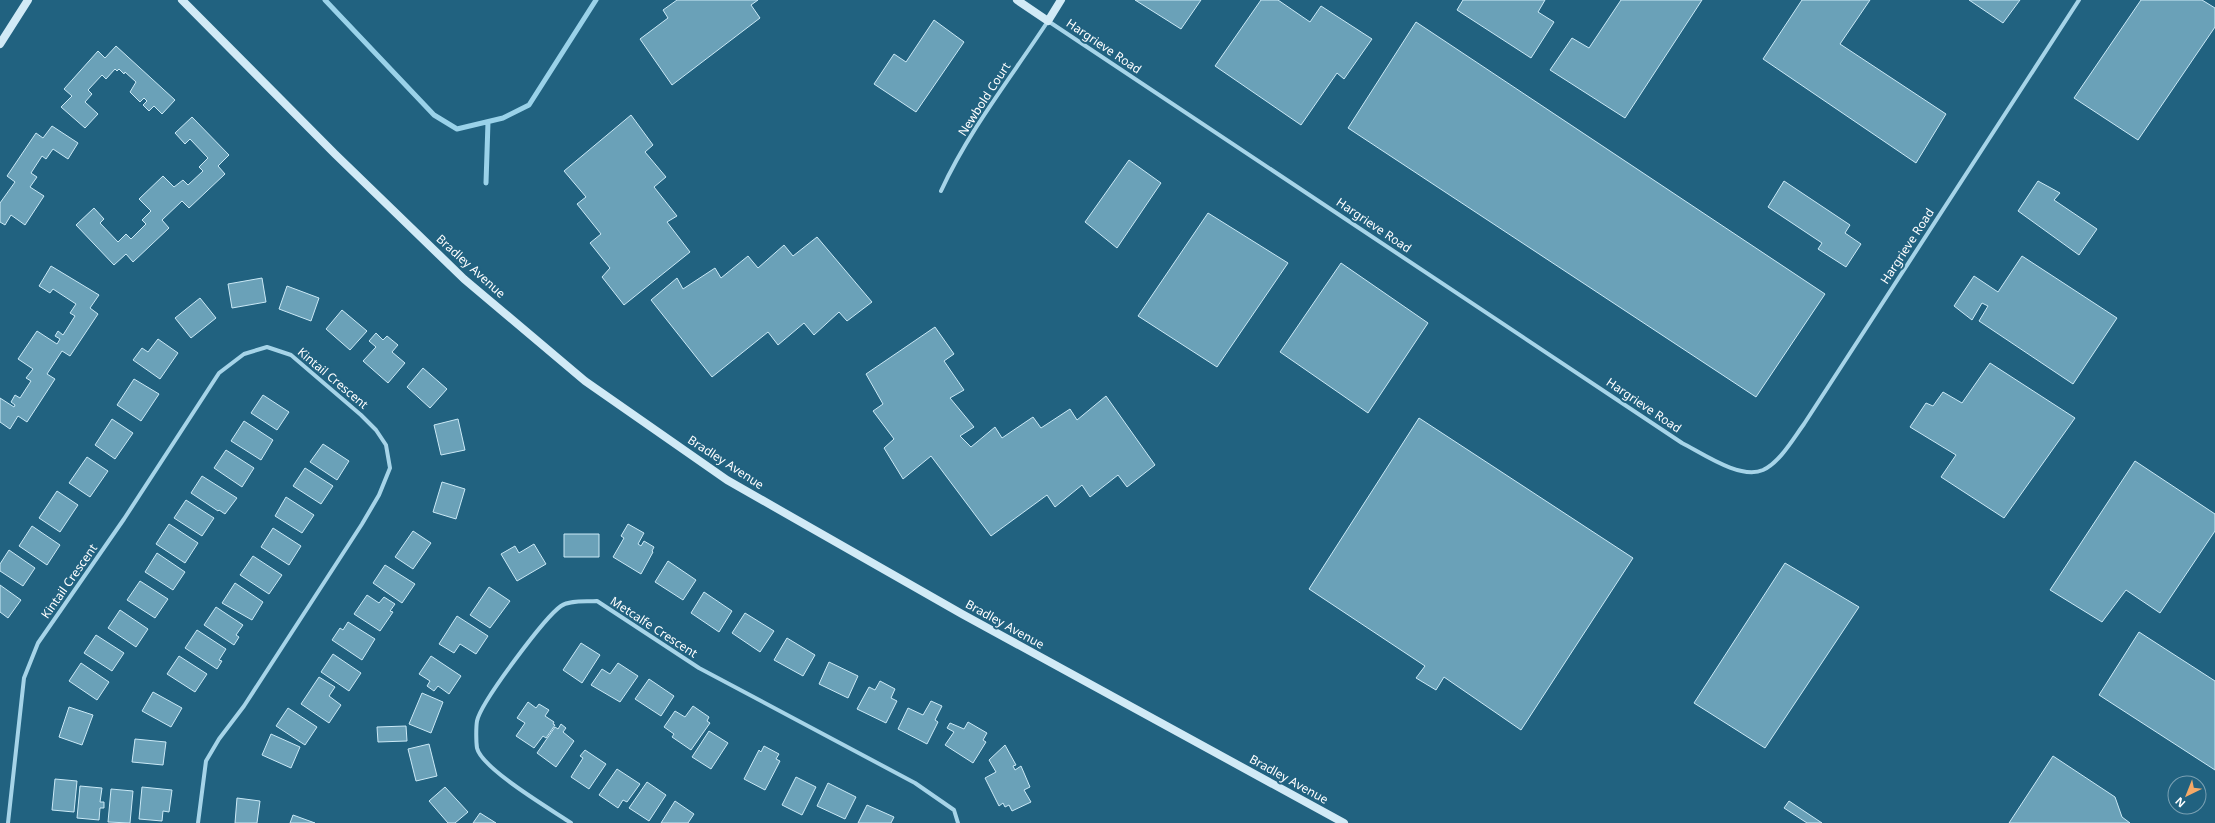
<svg xmlns="http://www.w3.org/2000/svg" width="2215" height="823" viewBox="0 0 2215 823" font-family="'Noto Sans',sans-serif">
  <style>
    .lines { fill: none; stroke-linecap: round; stroke-linejoin: round }
    .stream { stroke: #9ad2e9; stroke-width: 5 }
    .building { fill: #6aa1b8; stroke: #cae9f6 }
    .street { stroke: #a6d4e8; stroke-width: 4 }
    .secondary { stroke: #d1eaf6; stroke-width: 8 }
    .labels { text-anchor: middle; dominant-baseline: central; stroke-width: 4; stroke-linejoin: round; paint-order: stroke }
    .street-label { font-size: 12px; fill: #fff; stroke: #216280 }
  </style>
  <rect width="100%" height="100%" fill="#216280"/>
  <g class="lines">
    <path class="stream" d="M325,0L434,115L457,129L503,118L529,105L596,0
      M486,183L488,122"/>
  </g>
  <path class="building" d="M677,0H758L751,5L760,18L672,85L640,39L668,18L663,10Z
    M1135,0H1201L1181,29Z
    M1261,0H1278L1310,22L1321,6L1372,39L1344,79L1337,73L1301,125L1215,66Z
    M1463,0H1545L1538,12L1554,22L1531,58L1457,10Z
    M1621,0H1702L1625,118L1550,70L1572,38L1589,48Z
    M1802,0H1870L1840,44L1946,114L1916,163L1763,59Z
    M1969,0H2020L2003,23Z
    M2141,0H2202L2215,8V27L2138,140L2074,98Z
    M934,20L964,42L916,112L874,84L894,54L906,62Z
    M1416,22L1825,294L1756,397L1348,128Z
    M116,46L175,100L162,114L154,106L149,111L143,105L147,101L144,98L140,102L130,92L136,82L125,72L124,74L119,69L117,71L115,69L106,79L102,75L88,90L92,94L85,102L98,114L85,128L61,107L72,96L64,89L98,51L105,58Z
    M631,115L653,145L645,152L666,177L654,187L677,216L667,222L690,252L624,305L602,277L610,268L590,243L601,234L577,204L586,197L564,171Z
    M192,117L229,155L218,166L225,174L189,208L182,201L162,220L169,228L133,262L126,254L114,265L76,225L94,208L104,219L100,223L118,242L126,234L131,239L146,224L142,220L151,211L139,199L163,176L174,187L183,180L188,185L203,171L199,167L208,158L190,139L185,144L175,133Z
    M52,126L78,143L68,159L53,149L46,159L42,156L31,173L37,177L30,187L44,196L25,225L11,215L5,225L0,222V203L15,182L7,176L36,133L43,138Z
    M1129,160L1161,183L1117,248L1085,222Z
    M1784,181L1850,225L1845,233L1861,244L1846,267L1818,249L1822,243L1768,207Z
    M2038,181L2060,193L2054,200L2097,229L2079,255L2018,211Z
    M1208,213L1288,263L1217,367L1138,316Z
    M817,237L872,302L847,321L839,312L814,335L804,323L778,345L768,332L712,377L651,300L677,278L683,289L715,268L721,278L748,256L758,268L784,245L793,256Z
    M2022,256L2117,318L2073,384L1979,321L1988,306L1982,303L1972,320L1954,306L1974,276L1998,292Z
    M1341,263L1428,323L1368,413L1280,352Z
    M51,266L99,295L90,308L98,314L70,356L62,351L47,374L55,379L27,422L18,416L10,429L0,422V398L14,407L15,405L11,402L15,395L20,398L31,381L26,378L33,369L18,359L37,331L57,344L60,339L55,336L58,331L63,335L75,316L70,313L76,304L53,289L50,293L39,286Z
    M262,278L266,302L232,308L228,284Z
    M287,286L319,298L311,321L279,309Z
    M200,298L216,318L191,338L175,318Z
    M342,310L367,331L350,350L326,329Z
    M935,327L954,354L944,361L964,390L950,398L974,427L960,436L971,447L995,427L1002,438L1033,417L1041,428L1070,409L1077,420L1106,396L1155,465L1127,487L1118,475L1090,497L1082,485L1055,507L1047,495L991,536L931,456L903,479L884,448L894,439L873,411L883,404L866,374Z
    M376,333L383,340L387,336L398,345L392,352L405,363L388,383L363,361L376,347L369,341Z
    M158,339L178,353L160,379L133,360L142,348L148,352Z
    M1990,363L2075,418L2004,518L1941,477L1956,455L1910,427L1926,403L1933,406L1943,392L1962,403Z
    M423,368L447,389L430,408L407,387Z
    M134,379L159,394L141,421L117,405Z
    M263,395L289,412L277,430L251,413Z
    M1419,418L1633,558L1521,730L1444,677L1436,690L1416,678L1425,666L1309,589Z
    M112,419L133,433L115,459L95,445Z
    M458,419L465,450L441,455L434,425Z
    M244,421L273,440L261,460L231,441Z
    M323,444L349,461L337,480L310,462Z
    M226,450L254,468L242,487L214,468Z
    M87,457L108,471L90,497L69,483Z
    M2135,461L2215,514V531L2160,613L2126,590L2102,622L2050,590Z
    M305,468L333,486L321,504L293,486Z
    M202,476L237,498L225,514L219,510L218,511L191,493Z
    M442,482L465,489L456,519L433,512Z
    M57,491L78,505L60,532L39,518Z
    M286,497L314,515L302,533L275,516Z
    M186,500L214,518L202,536L174,518Z
    M169,524L198,543L185,563L156,544Z
    M628,524L644,533L638,544L641,546L644,541L654,547L652,551L653,552L641,574L613,557L624,538L621,536Z
    M32,526L60,545L47,565L19,546Z
    M273,528L301,546L289,565L261,547Z
    M413,531L431,543L413,569L395,557Z
    M564,534H599V557H564Z
    M534,544L546,564L517,581L501,554L515,546L519,553Z
    M9,550L35,568L23,586L0,571V564Z
    M157,553L185,572L173,590L145,572Z
    M253,556L282,575L269,594L240,575Z
    M668,561L696,580L683,600L655,582Z
    M1785,563L1859,607L1765,748L1694,703Z
    M385,565L415,584L402,603L373,583Z
    M140,581L168,599L155,618L127,600Z
    M235,583L263,602L252,620L222,603Z
    M0,585L21,600L8,618L0,612Z
    M489,587L510,601L490,628L470,615Z
    M704,592L732,611L719,632L691,613Z
    M367,595L379,603L384,597L395,604L390,611L393,612L380,631L354,614Z
    M216,607L243,625L236,635L239,637L234,645L204,625Z
    M120,610L148,629L136,647L108,628Z
    M745,613L774,631L760,652L732,633Z
    M457,616L488,636L476,654L460,644L454,653L439,644Z
    M348,622L375,639L362,660L332,640L340,628L343,630Z
    M197,630L226,649L219,660L222,661L217,669L185,648Z
    M2139,632L2215,681V770L2099,695Z
    M96,635L124,653L112,671L84,653Z
    M787,638L815,655L803,676L774,660Z
    M581,643L600,655L582,683L563,670Z
    M333,654L361,673L349,691L321,672Z
    M179,656L207,674L195,692L167,674Z
    M431,656L461,676L449,694L438,686L434,691L427,686L430,681L419,674Z
    M829,662L858,676L848,698L819,684Z
    M81,663L109,682L97,700L69,681Z
    M618,663L638,676L620,702L591,685L602,669L610,674Z
    M319,677L335,687L329,696L341,705L329,723L301,704Z
    M649,679L674,696L661,716L635,699Z
    M880,681L895,689L891,698L897,701L886,723L857,709L869,687L875,690Z
    M153,692L182,708L171,727L142,711Z
    M422,693L443,702L431,733L409,724Z
    M931,701L942,706L935,720L938,722L927,744L898,729L908,708L923,715Z
    M528,702L536,708L539,704L549,710L545,716L554,722L553,724L555,725L546,738L543,736L534,748L516,736L525,723L517,718Z
    M693,706L709,717L707,721L710,723L691,750L672,737L674,734L664,727L675,711L685,717Z
    M69,707L93,715L82,745L59,737Z
    M288,708L317,727L305,745L276,726Z
    M968,722L987,733L983,740L986,742L973,763L945,745L954,732L947,728L950,723L964,729Z
    M561,724L566,728L563,732L574,741L556,767L537,753L555,727L558,729Z
    M406,726L407,741L378,742L377,727Z
    M709,731L728,743L711,769L692,757Z
    M271,734L300,747L291,768L262,755Z
    M135,739L166,742L163,765L132,762Z
    M429,744L437,776L416,781L408,749Z
    M1005,745L1016,765L1013,766L1015,770L1021,766L1030,787L1024,790L1031,802L1012,811L1009,805L1005,807L1003,803L999,806L985,778L996,772L989,760Z
    M764,746L779,754L776,759L780,761L765,790L744,779L759,750L761,752Z
    M585,750L606,764L589,789L571,777L583,758L580,756Z
    M2053,756L2115,797L2122,817L2130,823H2009Z
    M617,769L640,784L627,802L623,800L618,808L599,795Z
    M796,777L816,787L802,815L782,805Z
    M55,779L77,781L74,812L52,810Z
    M647,782L666,795L649,821L629,808Z
    M828,783L856,797L845,819L817,806Z
    M80,786L102,788L100,802H104V808H100L99,820L77,818Z
    M142,787L172,790L169,812L163,811L162,821L139,819Z
    M445,787L468,812L455,823H448L429,801Z
    M111,789L133,791L130,823L108,822Z
    M237,798L260,801L257,823H235Z
    M675,801L694,814L688,823H661Z
    M1789,801L1822,823H1807L1784,808Z
    M867,805L894,817L891,823H858Z
    M480,813L496,823H473Z
    M293,815L315,823H290Z"/>
  <g class="lines">
    <path class="street" d="M941,191C969,130 1012,76 1048,21L1682,443C1702,453 1740,480 1763,470C1780,462 1793,439 1804,424L2079,0
      M8,823L24,678L38,643L124,519L219,373L244,354L267,347L291,355L361,415L376,430L386,445L390,468L379,495L362,524L244,706L219,739L206,761L198,823
      M571,823C552,810 482,769 477,748C476,741 476,727 477,721C481,702 545,617 561,606C570,600 586,602 597,601L699,668L915,783L954,810L958,823"/>
    <path class="secondary" d="M182,0L335,154L464,279L585,381L727,480L962,614L1344,823
      M1017,0L1048,21L1061,0
      M0,44L28,0"/>
  </g>
  <g class="labels">
    <g class="street-label">
      <text transform="translate(1104 46) rotate(34)">Hargrieve Road</text>
      <text transform="translate(984 99) rotate(-57)">Newbold Court</text>
      <text transform="translate(1374 225) rotate(34)">Hargrieve Road</text>
      <text transform="translate(1907 246) rotate(-57)">Hargrieve Road</text>
      <text transform="translate(471 266) rotate(42)">Bradley Avenue</text>
      <text transform="translate(333 378) rotate(40)">Kintail Crescent</text>
      <text transform="translate(1644 405) rotate(34)">Hargrieve Road</text>
      <text transform="translate(726 462) rotate(33)">Bradley Avenue</text>
      <text transform="translate(69 581) rotate(-55)">Kintail Crescent</text>
      <text transform="translate(1005 624) rotate(29)">Bradley Avenue</text>
      <text transform="translate(654 627) rotate(33)">Metcalfe Crescent</text>
      <text transform="translate(1289 779) rotate(29)">Bradley Avenue</text>
    </g>
  </g>
  <g transform="translate(2187 795) rotate(223)"><circle r="19" fill="#216280" stroke="#7aa1b3"/>
  <path d="M0-3L7 15L0 10L-7 15Z" fill="#f4a967"/>
  <text y="-6" font-size="11" font-weight="bold" text-anchor="middle" fill="#ffffff">N</text>
  </g>
</svg>
